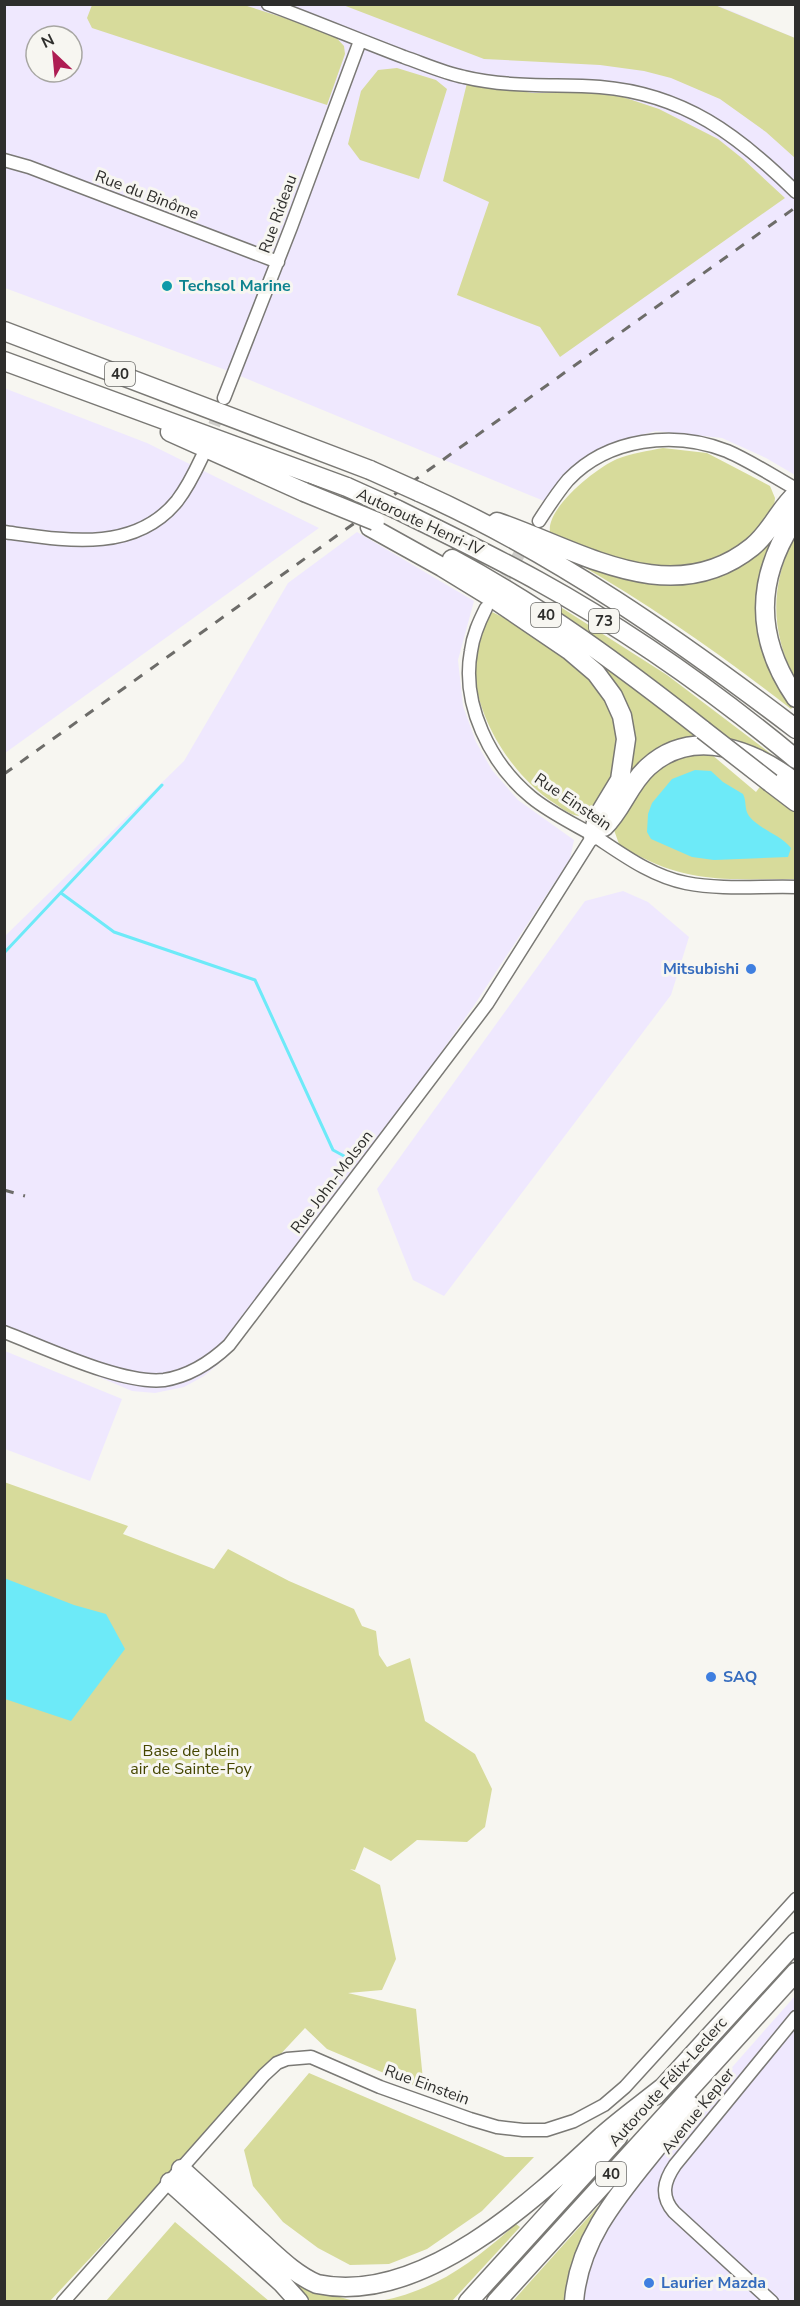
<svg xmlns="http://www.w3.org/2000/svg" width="800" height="2306" viewBox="0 0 800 2306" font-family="'Nunito Sans',sans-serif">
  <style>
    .industrial { fill: #efe8fe; fill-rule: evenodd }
    .green { fill: #d7db9b }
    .water { fill: #6deaf8 }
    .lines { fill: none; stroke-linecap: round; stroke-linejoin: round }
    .stream { stroke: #6deaf8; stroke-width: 3 }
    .minor-tunnel { stroke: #cfceca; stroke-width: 12; stroke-dasharray: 12 6; stroke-linecap: butt }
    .minor-casing { stroke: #7a7975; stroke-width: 15 }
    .highway-casing { stroke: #7a7975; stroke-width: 21 }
    .minor { stroke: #fff; stroke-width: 12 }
    .highway { stroke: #fff; stroke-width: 18 }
    .rail { stroke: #6d6c69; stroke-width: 3; stroke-dasharray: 10 10; stroke-linecap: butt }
    .highway-bridge-casing { stroke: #7a7975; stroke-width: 21; stroke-linecap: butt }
    .highway-bridge { stroke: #fff; stroke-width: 18 }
    .culture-dot { fill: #0f9aa8; stroke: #f7f6f1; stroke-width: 2 }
    .shop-dot { fill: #3f7fe0; stroke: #f7f6f1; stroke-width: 2 }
    .labels { text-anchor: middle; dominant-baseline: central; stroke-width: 6; stroke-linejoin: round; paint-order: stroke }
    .shield { fill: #f7f6f1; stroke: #6a6a67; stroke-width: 1.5 }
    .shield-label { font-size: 15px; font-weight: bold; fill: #2e2e2c }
    .street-label { font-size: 16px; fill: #2e2e2c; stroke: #f7f6f1 }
    .culture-label { font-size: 16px; font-weight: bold; fill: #0d838f; stroke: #f7f6f1; text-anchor: start }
    .shop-label { font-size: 16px; font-weight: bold; fill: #366cbe; stroke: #f7f6f1; text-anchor: start }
    .park-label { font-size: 16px; fill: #454600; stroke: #f7f6f1 }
  </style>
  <rect width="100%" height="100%" fill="#f7f6f1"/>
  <path class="industrial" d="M715,4L795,38V475L766,458L722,438L656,431L625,439L600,450L573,469L544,501L223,369L5,288L4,5ZM36,36H72V72H36Z
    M4,388L147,443L319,528L5,753Z
    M357,532L474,601L458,660L463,706L476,742L492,770L518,800L574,840L570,859L475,1004L228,1356L204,1376L184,1387L155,1393L132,1391L5,1337V936L184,761L288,583Z
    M623,891L648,902L689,937L671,995L444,1296L413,1280L377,1189L585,901Z
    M5,1351L122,1399L90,1481L5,1449Z
    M795,1996V2301L581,2302L585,2274L606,2226L689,2116Z"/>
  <path class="green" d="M92,5H244L332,33L344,46L345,54L327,105L92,28L87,18Z
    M343,5H715L795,38V158L766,132L720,99L671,78L644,71L600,65L484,59Z
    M397,68L436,80L447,89L419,179L360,160L348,144L361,91L378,70Z
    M467,83L533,93H593L623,97L659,109L718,139L743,159L785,198L560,357L540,327L457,295L489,202L443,181Z
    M663,448L707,453L770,486L775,498L774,507L753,538L721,557L687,568H660L612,558L550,532C546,508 596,468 617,459C632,453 647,451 663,448Z
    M771,534L776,537L762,572L794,705L791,709C723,656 653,607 579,564L581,559L680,580Z
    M795,535V680C770,629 770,586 795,535Z
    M562,608L667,675L779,760L777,763L731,743L657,684L597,639L558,614Z
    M492,612L527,629L568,655L603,690L618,722L617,770L591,814C576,820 567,812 554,803C500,768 446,673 492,612Z
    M561,632L704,740L633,777L627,775L632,736Z
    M685,754H711L756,792L762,784L795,810V879C740,879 694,884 643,858C635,854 626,851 619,844L614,830L617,822L655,770Z
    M4,1482L128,1526L123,1534L214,1569L228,1549L289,1581L354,1609L362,1626L376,1631L379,1655L387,1667L410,1658L425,1721L475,1754L492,1789L485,1827L467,1842L417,1840L391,1861L364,1847L355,1870L350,1869L380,1885L396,1959L382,1990L348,1993L416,2009L424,2090L327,2049L305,2028L50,2301H5Z
    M309,2073L505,2157H534L482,2211L427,2249L389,2264L350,2265L318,2248L283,2222L253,2186L244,2150Z
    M601,2203L605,2206L566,2301L512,2302Z
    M215,2207L311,2289L354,2301H306Z
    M175,2222L269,2301H106Z
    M516,2224L520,2227L452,2301H380C437,2290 473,2262 516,2224Z"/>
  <path class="water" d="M695,770L711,771L723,782L743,794C747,802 744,809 749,816C760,830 780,834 791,848L788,857L714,860L692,857L651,839L647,832L648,814L652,803L672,779Z
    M4,1578L74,1605L106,1614L125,1649L71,1721L5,1699Z"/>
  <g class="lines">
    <path class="stream" d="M61,893L114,932L255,980L333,1150L344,1156
      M4,953L162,785"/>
    <path class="minor-tunnel" d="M208,442L224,398
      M496,592L528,540"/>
    <defs>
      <path id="minor" d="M268,4C314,21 359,40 404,57C424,64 444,73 464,77C509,88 555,84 600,87C684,94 738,135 796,192
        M4,160L29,167L278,262
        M224,398L291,227L360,41
        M539,521C548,507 557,493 568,480C608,438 674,430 727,451C750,461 773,476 796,489
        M4,532C63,540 134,554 177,501C187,488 195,472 202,457
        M486,608C479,622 473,635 471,651C461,704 490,763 531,797C549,812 572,823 593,835C622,854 651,876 686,883C722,890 759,886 796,887
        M4,1332C44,1347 123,1385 164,1380C189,1376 211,1362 229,1345L487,1004L593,836
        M63,2302L264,2075L277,2063L287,2059L311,2057L380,2087L470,2119L497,2127L523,2130H546L574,2121L604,2105L625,2087L796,1899
        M772,2302L674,2212C660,2196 664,2181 675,2165L796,2017"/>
      <path id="highway" d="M4,331L370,470
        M4,361L347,487
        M170,432L304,492
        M419,492C555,553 678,639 796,729
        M396,509C443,532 491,555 538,581C629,631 715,692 796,759
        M796,517C755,578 754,637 796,698
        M497,522C579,550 671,612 752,547C771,532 779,509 796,494
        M370,527L442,567L491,597L569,650L596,673L613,696L622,716L626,739L620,780L597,818L593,836
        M452,559C542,607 623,667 703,730
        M771,783L796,802
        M604,827C622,810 629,784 648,767C693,726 754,750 796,783
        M655,2096L796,1942
        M181,2169C207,2193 233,2216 259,2240C277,2256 294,2274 317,2284C421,2306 534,2200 602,2136C621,2119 642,2104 662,2088
        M170,2182L282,2283L299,2302
        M468,2302L618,2137
        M496,2302L796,1972
        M574,2302C580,2220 647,2168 689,2104"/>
    </defs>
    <use href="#minor" class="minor-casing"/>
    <use href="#highway" class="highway-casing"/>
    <use href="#minor" class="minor"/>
    <use href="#highway" class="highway"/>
    <path class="rail" d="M4,774L796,207
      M4,1190L25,1196"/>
    <defs>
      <path id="highway-bridge" d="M370,470L419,492
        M347,487L396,509
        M304,492L375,521
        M703,730L771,783"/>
    </defs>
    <use href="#highway-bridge" class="highway-bridge-casing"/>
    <use href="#highway-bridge" class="highway-bridge"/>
  </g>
  <circle class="culture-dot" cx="167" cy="286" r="6"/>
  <g class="shop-dot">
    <circle cx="751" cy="969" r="6"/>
    <circle cx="711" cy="1677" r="6"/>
    <circle cx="649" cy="2283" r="6"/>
  </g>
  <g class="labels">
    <g class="shield">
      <rect x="105" y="362" width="30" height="24" rx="4.5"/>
      <rect x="531" y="603" width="30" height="24" rx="4.5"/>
      <rect x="589" y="609" width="30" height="24" rx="4.5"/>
      <rect x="596" y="2162" width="30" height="24" rx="4.5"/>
    </g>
    <g class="shield-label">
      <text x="120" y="374">40</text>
      <text x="546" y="615">40</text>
      <text x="604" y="621">73</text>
      <text x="611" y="2174">40</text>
    </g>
    <g class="street-label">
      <text transform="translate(147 195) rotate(21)">Rue du Binôme</text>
      <text transform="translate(278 214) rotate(-70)">Rue Rideau</text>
      <text transform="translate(420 522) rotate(25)">Autoroute Henri-IV</text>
      <text transform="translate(573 802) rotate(34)">Rue Einstein</text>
      <text transform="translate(332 1182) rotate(-53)">Rue John-Molson</text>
      <text transform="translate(668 2082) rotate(-48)">Autoroute Félix-Leclerc</text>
      <text transform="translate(427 2085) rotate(20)">Rue Einstein</text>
      <text transform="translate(698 2111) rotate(-51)">Avenue Kepler</text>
    </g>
    <g class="culture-label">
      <text x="179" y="286">Techsol Marine</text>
    </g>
    <g class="shop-label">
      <text x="739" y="969" text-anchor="end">Mitsubishi</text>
      <text x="723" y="1677">SAQ</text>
      <text x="661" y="2283">Laurier Mazda</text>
    </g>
    <g class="park-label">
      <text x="191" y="1751">Base de plein<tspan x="191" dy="18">air de Sainte-Foy</tspan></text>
    </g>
  </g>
  <rect width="800" height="2306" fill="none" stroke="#2e2e2c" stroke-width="12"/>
  <g transform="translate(54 54) rotate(334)"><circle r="28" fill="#f7f6f1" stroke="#a7a6a2" stroke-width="1.5"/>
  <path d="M0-4.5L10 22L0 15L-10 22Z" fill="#ae1d53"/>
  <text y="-9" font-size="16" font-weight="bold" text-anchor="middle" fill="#2e2e2c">N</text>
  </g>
</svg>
